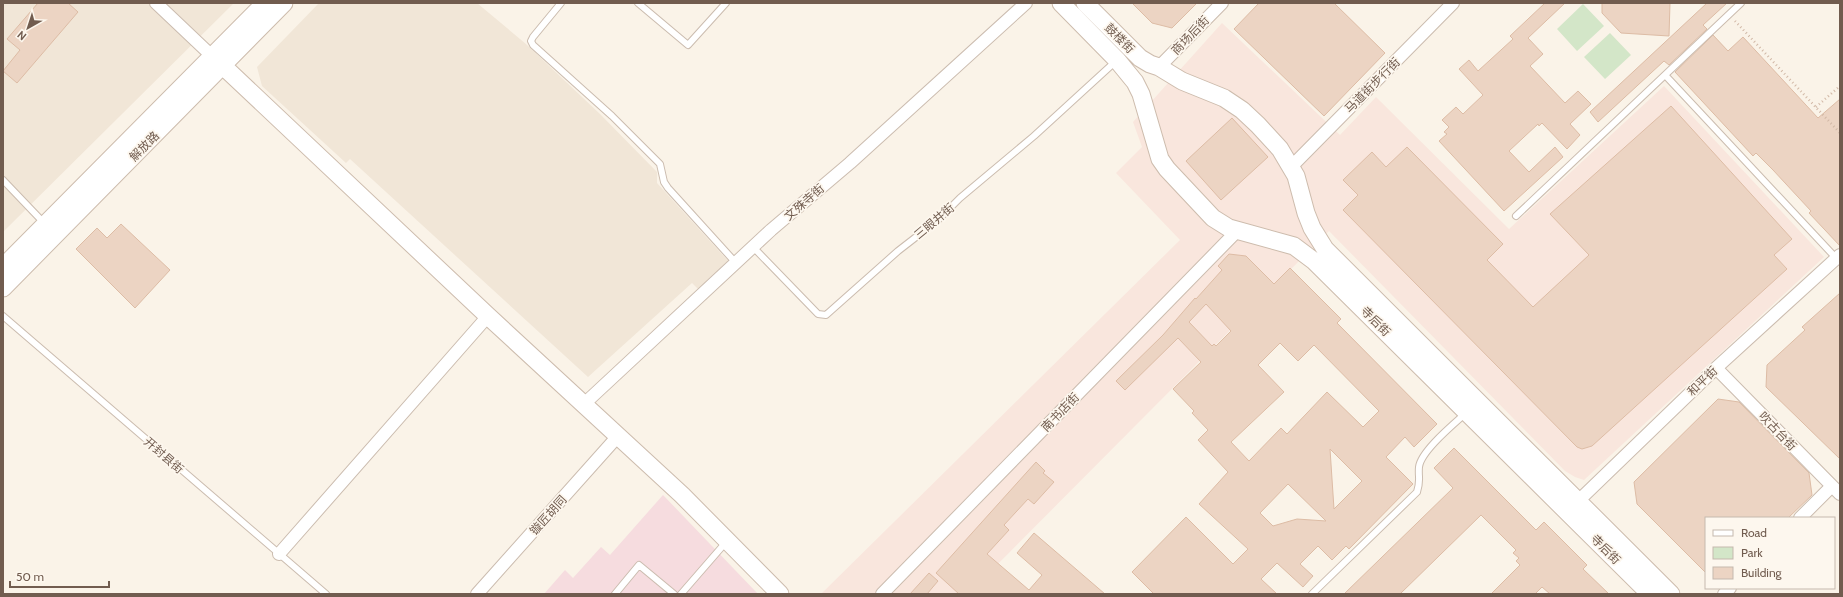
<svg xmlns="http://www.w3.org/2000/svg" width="1843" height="597" viewBox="0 0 1843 597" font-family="Cabin,'Noto Sans SC',sans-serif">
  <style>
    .residential { fill: #f1e6d7 }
    .commercial { fill: #f9e6dd }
    .medical { fill: #f6dcdf }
    .green { fill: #d3e6c8 }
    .building { fill: #ecd4c3; stroke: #ddbca5; fill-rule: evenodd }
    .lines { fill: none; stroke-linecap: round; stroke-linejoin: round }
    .lane-casing { stroke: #cbbcaf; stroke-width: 8 }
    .street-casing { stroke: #cbbcaf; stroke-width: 14 }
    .secondary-casing { stroke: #cdbcad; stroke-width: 19 }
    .path { stroke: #d1b8a6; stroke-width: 2.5; stroke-dasharray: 1 3; stroke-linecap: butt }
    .lane { stroke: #fff; stroke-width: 6 }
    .street { stroke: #fff; stroke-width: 12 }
    .secondary { stroke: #fff; stroke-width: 17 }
    .labels { text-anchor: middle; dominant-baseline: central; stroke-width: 3.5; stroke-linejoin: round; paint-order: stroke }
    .street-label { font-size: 12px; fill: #715c4f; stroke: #fdf7ee }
  </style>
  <rect width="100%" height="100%" fill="#faf3e8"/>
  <path class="residential" d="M3,3H234L3,232Z
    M319,3H477L526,44L600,114L657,172V183L730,263L700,291L692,283L588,377L350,159L346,163L262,86L257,67Z"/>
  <path class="commercial" d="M1222,23L1340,135L1376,97L1509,229L1664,86L1824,257L1584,480L1575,477L1565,471L1329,231L968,594H821L1180,240L1116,173L1142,147L1133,122Z"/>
  <path class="medical" d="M663,495L758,594H544L565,570L573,578L601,547L610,555Z"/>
  <path class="green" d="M1583,4L1604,26L1577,51L1557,29Z
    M1610,33L1631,55L1605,79L1584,57Z"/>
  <path class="building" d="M38,3H68L78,12L17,83L3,71L20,50L7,39Z
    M1132,3H1197L1172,28L1152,23Z
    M1259,3H1334L1385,53L1324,116L1234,29Z
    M1545,3H1565L1528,38L1543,54L1530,66L1565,103L1578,91L1591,104L1570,124L1580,135L1567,149L1542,123L1539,126L1538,124L1509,151L1529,172L1555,147L1563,157L1504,211L1439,141L1447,134L1444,132L1449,127L1442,120L1456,107L1463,114L1483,95L1459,69L1469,60L1478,71L1513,39L1510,36Z
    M1602,3H1670L1669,36L1621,33L1602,13Z
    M1707,3H1727L1703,25L1707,29L1669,65L1664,61L1598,122L1590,112Z
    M1713,35L1728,51L1743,37L1818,118L1840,99V246L1809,213L1811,211L1773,170L1756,153L1753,156L1675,72Z
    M1671,106L1792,239L1774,255L1787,269L1592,446L1582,449L1577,447L1343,210L1358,195L1343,180L1372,152L1386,167L1407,147L1503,244L1487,260L1533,307L1589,255L1550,214Z
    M1232,118L1268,157L1221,200L1186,161Z
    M121,224L170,270L135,308L76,249L97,228L107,238Z
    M1229,254L1246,256L1274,284L1290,268L1341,319L1337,323L1437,424L1414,447L1405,437L1386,457L1413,484L1349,549L1346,546L1332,560L1318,546L1300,564L1313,576L1303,587L1277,563L1261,579L1277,594H1154L1132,572L1186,517L1233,564L1248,549L1199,504L1228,472L1198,440L1208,430L1192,413L1194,411L1173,389L1201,362L1178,338L1125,390L1116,381L1163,335L1195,298L1196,299L1222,270L1218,266ZM1206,304L1231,331L1216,346L1214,344L1212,346L1189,322ZM1280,343L1298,361L1314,345L1379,411L1363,427L1327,392L1287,434L1281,428L1249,461L1231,442L1284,392L1258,365ZM1330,449L1362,481L1334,509ZM1288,484L1324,519L1326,521L1297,519L1273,526L1260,513Z
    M1840,293V459L1766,387L1767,365L1805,330L1802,327Z
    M1718,399L1739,402L1809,473L1812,495L1788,518H1706V573L1637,504L1634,482Z
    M1454,448L1536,530L1544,522L1587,565L1583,569L1609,594H1550L1542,587L1535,594H1491L1520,565L1516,561L1519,558L1513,553L1516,550L1481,515L1400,594H1344L1453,488L1434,468Z
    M1036,462L1045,471L1043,473L1054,482L1034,504L1028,499L1004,525L1009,530L987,554L1029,590L1042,575L1017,553L1034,533L1105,594H959L936,573Z
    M929,573L938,581L927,594H910Z"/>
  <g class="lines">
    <defs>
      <path id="lane" d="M561,3L533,37L531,41L533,45L612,116L660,164L664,182L668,188L736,263
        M638,3L688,45L726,3
        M1665,75L1836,258
        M3,180L45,224
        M1516,216L1741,3
        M753,247L818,314L826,315L898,251L938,220L960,198L1034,136L1116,61
        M3,316L326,594
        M615,594L639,565L674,594
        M681,594L727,541
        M1312,594L1417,492C1421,479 1418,478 1419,467C1421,451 1454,424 1466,413"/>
      <path id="street" d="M156,3L213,57
        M1159,67L1222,3
        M1291,167L1453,3
        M1716,368L1840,494
        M584,404L771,230L850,163L1026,3
        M1573,506L1716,368L1840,255
        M1800,518L1832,486
        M279,554L488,316
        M477,594L618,436
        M882,594L1238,230
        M1724,594L1730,588"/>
      <path id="secondary" d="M1061,3L1117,60L1135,82L1141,94L1160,159L1167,169L1213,218L1229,228L1294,246L1314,261L1650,594
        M1085,3L1140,58L1150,64L1159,67L1182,81L1224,98L1242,110L1258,125L1280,149L1296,176L1306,213L1312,228L1325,249L1671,594
        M223,66L488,316L682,495L780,594
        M3,267L265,3
        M3,288L284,3"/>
    </defs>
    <use href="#lane" class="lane-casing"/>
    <use href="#street" class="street-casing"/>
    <use href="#secondary" class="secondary-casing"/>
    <path class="path" d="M1735,21L1840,133
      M1816,107L1840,86"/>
    <use href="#lane" class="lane"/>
    <use href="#street" class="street"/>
    <use href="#secondary" class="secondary"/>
  </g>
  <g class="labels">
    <g class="street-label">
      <text transform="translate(1190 35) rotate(-46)">商场后街</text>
      <text transform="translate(1120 38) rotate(45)">鼓楼街</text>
      <text transform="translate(1372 85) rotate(-45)">马道街步行街</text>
      <text transform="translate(144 146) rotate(-45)">解放路</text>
      <text transform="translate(804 202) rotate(-41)">文殊寺街</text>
      <text transform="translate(934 221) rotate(-40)">三眼井街</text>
      <text transform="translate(1376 321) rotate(45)">寺后街</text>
      <text transform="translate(1702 381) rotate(-44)">和平街</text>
      <text transform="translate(1060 412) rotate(-46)">南书店街</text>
      <text transform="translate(1778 431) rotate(46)">吹古台街</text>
      <text transform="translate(164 455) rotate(41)">开封县街</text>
      <text transform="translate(548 515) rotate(-48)">镟匠胡同</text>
      <text transform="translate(1606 549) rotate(45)">寺后街</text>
    </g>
  </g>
  <rect width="1843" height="597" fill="none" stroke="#715c4f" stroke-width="8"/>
  <rect x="1705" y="517" width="130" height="72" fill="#fdf7ee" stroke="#c5b9ae"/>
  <rect x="1713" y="530" width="20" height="6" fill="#ffffff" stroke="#c5b9ae"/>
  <text x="1741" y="537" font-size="12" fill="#715c4f">Road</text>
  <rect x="1713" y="547" width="20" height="12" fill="#d3e6c8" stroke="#c5b9ae"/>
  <text x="1741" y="557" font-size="12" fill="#715c4f">Park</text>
  <rect x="1713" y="567" width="20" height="12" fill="#ecd4c3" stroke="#c5b9ae"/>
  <text x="1741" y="577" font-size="12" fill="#715c4f">Building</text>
  <g transform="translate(28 28) rotate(219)" stroke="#fdf7ee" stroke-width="3" paint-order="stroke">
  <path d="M0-3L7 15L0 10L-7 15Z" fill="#715c4f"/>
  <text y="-6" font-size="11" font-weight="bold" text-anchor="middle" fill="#715c4f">N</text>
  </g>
  <path d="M10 581v6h99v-6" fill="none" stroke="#715c4f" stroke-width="2"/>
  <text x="16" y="581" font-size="12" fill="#715c4f" stroke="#fdf7ee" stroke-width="3" paint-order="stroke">50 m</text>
</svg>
